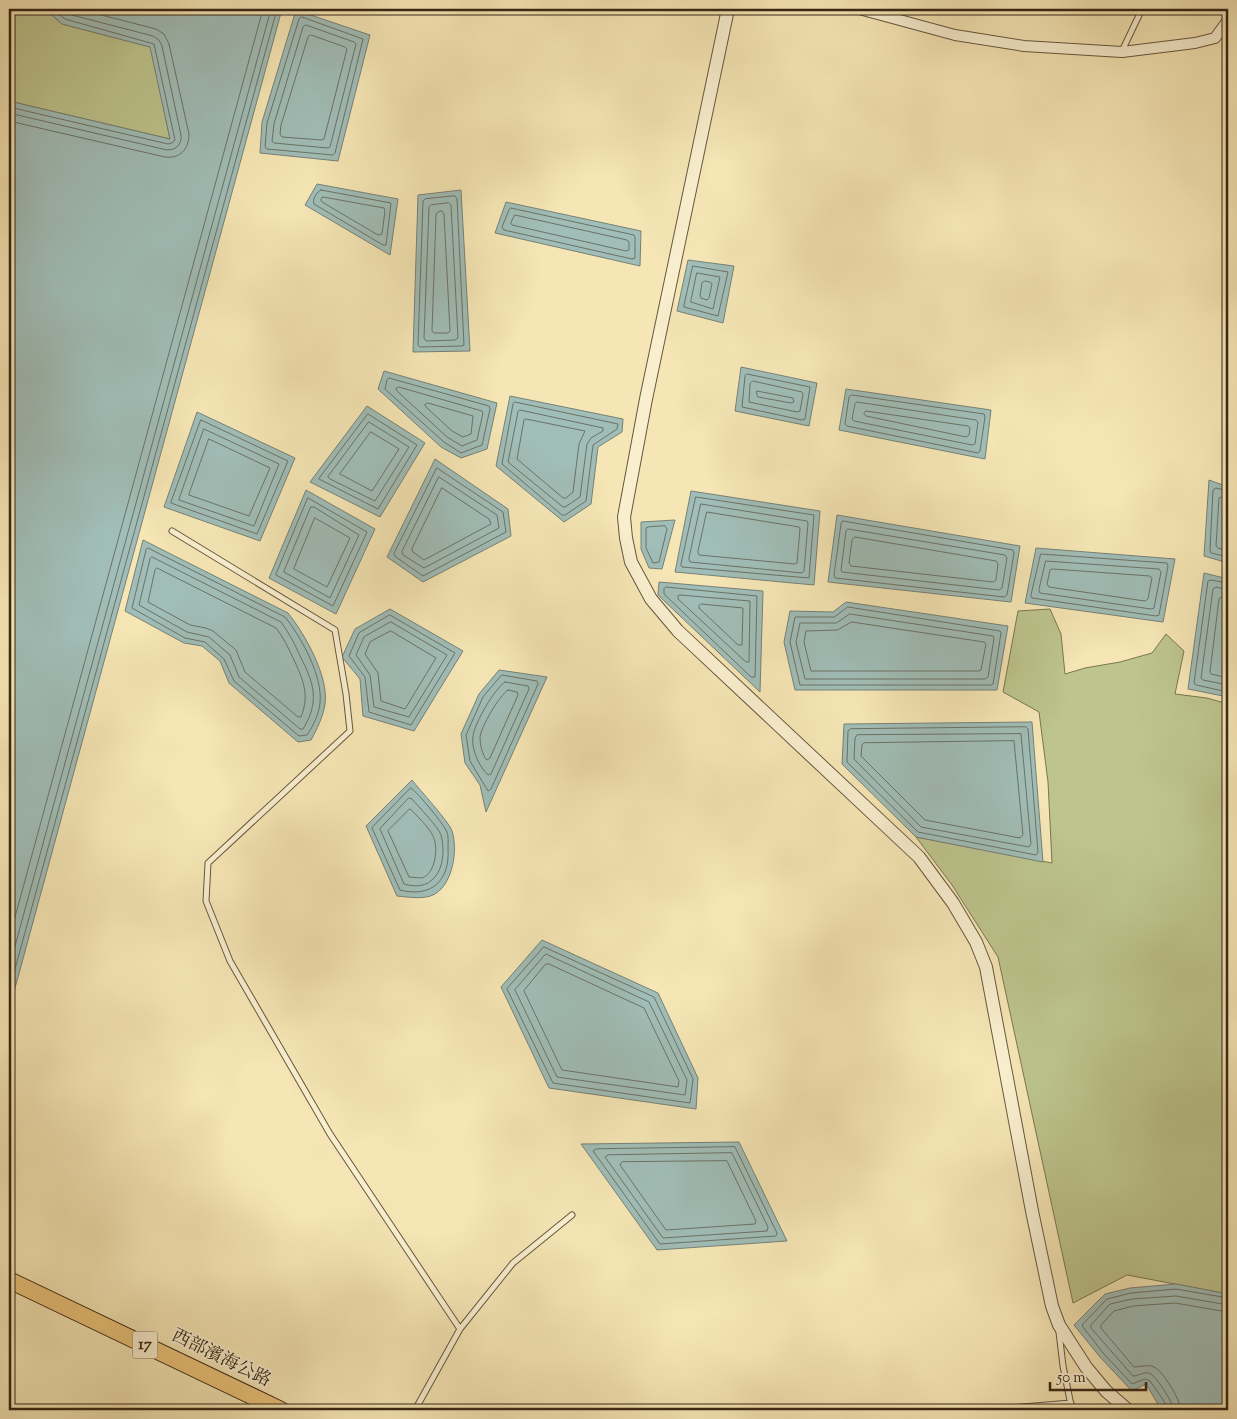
<svg xmlns="http://www.w3.org/2000/svg" width="1237" height="1419" viewBox="0 0 1237 1419" font-family="'Sorts Mill Goudy','Noto Serif TC',serif">
  <style>
    .green { fill: #bdc48d; stroke: #7a7552 }
    .water { fill: #a0bdb7; stroke: #768177 }
    .lines { fill: none; stroke-linecap: round; stroke-linejoin: round }
    .shore { stroke: #6c7266; stroke-width: 1 }
    .service-casing { stroke: #67563e; stroke-width: 7 }
    .minor-casing { stroke: #67563e; stroke-width: 12 }
    .tertiary-casing { stroke: #67563e; stroke-width: 14 }
    .primary-casing { stroke: #372616; stroke-width: 18 }
    .service { stroke: #f9efcf; stroke-width: 5 }
    .minor { stroke: #f9efcf; stroke-width: 10 }
    .tertiary { stroke: #f9efcf; stroke-width: 12 }
    .primary { stroke: #ebc37a; stroke-width: 16 }
    .labels { text-anchor: middle; dominant-baseline: central; stroke-width: 4; stroke-linejoin: round; paint-order: stroke }
    .shield { fill: #f9efcf; stroke: #71624e; stroke-width: 1 }
    .shield-label { font-size: 16px; font-weight: bold; fill: #372616 }
    .street-label { font-size: 18px; fill: #372616; stroke: #f9efcf }
  </style>
  <rect width="100%" height="100%" fill="#f6e6b5"/>
  <filter id="stains"><feTurbulence type="fractalNoise" baseFrequency=".004" numOctaves="4"/><feColorMatrix values="0 0 0 0 .2 0 0 0 0 .09 0 0 0 0 .02 0 0 0 .5 -.17"/></filter>
  <radialGradient id="worn" r=".72"><stop offset=".6" stop-color="#630" stop-opacity="0"/><stop offset="1" stop-color="#630" stop-opacity=".3"/></radialGradient>
  <path class="green" d="M9,9H45L62,24L151,47L170,139L9,101Z
    M1050,609L1061,634L1065,674L1085,668L1120,662L1152,653L1166,634L1184,651L1175,694L1207,698L1228,704V1294L1127,1275L1073,1303L998,957L952,885L916,837L1052,863L1048,782L1039,712L1003,692L1018,611Z"/>
  <path class="water" d="M45,9H282L9,1010V101L170,139L150,47L62,24Z
    M296,10L370,35L338,161L260,153L262,122Z
    M317,184L398,199L390,255L305,205Z
    M461,190L470,351L413,352L418,195Z
    M506,202L641,231L640,266L495,233Z
    M688,260L734,266L723,323L677,311Z
    M741,367L817,383L809,426L735,411Z
    M384,371L497,403L487,449L461,458L441,447L378,389Z
    M846,389L991,410L985,459L839,430Z
    M510,396L623,419L622,432L598,447L591,504L564,522L496,466Z
    M367,406L425,443L380,517L310,482Z
    M197,412L295,458L260,541L164,507Z
    M435,459L508,509L511,536L423,582L387,557Z
    M1209,480L1228,487V563L1204,556Z
    M306,490L375,529L336,614L269,578Z
    M691,491L820,511L814,585L675,572Z
    M837,515L1020,546L1011,602L828,582Z
    M675,520L662,569L649,568L641,549V522Z
    M143,540L288,613C305,634 329,677 325,704C323,717 317,729 311,740L298,742L229,683L220,661L202,646L184,643L125,611Z
    M1036,548L1175,559L1163,622L1025,603Z
    M1204,573L1228,579V697L1188,689Z
    M659,582L763,591L760,692L658,595Z
    M846,602L1008,626L997,690H795L784,642L790,611L833,612Z
    M390,609L463,651L414,731L363,716L360,679L342,657L355,629Z
    M499,670L547,677L486,812L480,785L465,763L461,734L479,694Z
    M1032,722L1043,862L916,837L842,764L844,724Z
    M412,780C419,789 450,823 452,831C458,850 453,883 435,894C425,900 408,897 397,896L366,826Z
    M542,940L658,993L698,1078L696,1109L549,1088L501,987Z
    M739,1142L787,1241L657,1250L581,1144Z
    M1176,1284L1228,1294V1410H1165L1159,1406L1146,1384L1132,1391L1100,1357L1074,1325L1105,1294L1130,1288Z"/>
  <g class="lines">
    <path class="shore" d="M302,17L363,39L335,153L333,155L267,149L265,147L267,123L299,19Z
      M306,25L354,42L356,44L330,147L328,148L274,143L272,141L274,124L303,27Z
      M311,35L345,47L347,49L324,139L322,140L282,137L280,134L281,125L308,37Z
      M9,107L168,144L172,143L175,140L154,44L65,19L52,9
      M9,113L167,150C176,150 182,145 181,135L162,46L159,40L153,36L68,14L62,9
      M9,121L165,157C180,159 189,149 189,134L169,44L164,34L156,29L78,9
      M321,190L391,203L386,245H383L314,204C312,200 317,191 321,190Z
      M455,196L457,199L464,345L462,346L420,347L418,345L423,201L425,199Z
      M323,197L384,208L385,211L382,234L378,235L322,202L321,200Z
      M449,203L451,205L458,338L455,340L426,341L424,338L429,207L431,205Z
      M511,208L634,235L635,237V258L632,259L504,230L502,227L509,210Z
      M442,211L444,214L450,331L448,333H434L432,331L436,214L438,212Z
      M515,215L627,240L629,242V250L626,251L512,225L511,223Z
      M693,266L728,272L718,316L684,307Z
      M697,273L720,277L713,309L691,302Z
      M705,281L710,282L712,284L709,298L707,300L701,298L700,296L702,283Z
      M747,374L810,387L805,419L802,420L742,407L745,376Z
      M389,378L489,406L490,409L482,445L461,453L444,442L385,389L387,380Z
      M753,381L802,392L803,394L800,411L797,412L749,402L750,384Z
      M399,387L482,411L483,413L477,440L462,446L447,437L397,391L396,389Z
      M757,391L793,398L794,402L791,403L758,397L757,395Z
      M852,395L984,414L985,417L980,451L978,453L847,426L845,424L849,397Z
      M515,402L618,424L617,429L593,445L586,501L565,515H562L502,464L513,404Z
      M857,402L976,420L978,422L975,444L972,445L854,421L852,419L855,404Z
      M428,403L473,416L471,434L463,437L452,431L426,407L425,405Z
      M520,410L603,428V431L591,438L587,444L580,497L565,507H563L508,462L518,412Z
      M866,411L968,426L970,428L969,435L966,437L866,416L864,414Z
      M368,414L417,445L378,509L319,479Z
      M526,419L585,431L579,444L573,492L566,498H563L517,459L524,420Z
      M201,420L288,461L257,534L171,503Z
      M369,422L409,447L375,501L330,479L328,477Z
      M204,429L279,464L254,526L179,500Z
      M371,432L399,449L372,491L340,474Z
      M209,439L270,468L249,516L189,495Z
      M437,468L503,512L506,532L423,576L396,557L394,554Z
      M439,477L497,515L499,528L424,568L403,555L402,552Z
      M442,488L489,519L491,524L424,560L413,552L412,549Z
      M1228,491L1216,488L1213,490L1210,550L1211,553L1228,557
      M696,497L814,515L809,578L682,567L681,565Z
      M308,498L367,532L333,606L276,575Z
      M1228,498L1221,497L1219,498L1216,546L1218,548L1228,551
      M701,504L807,521L808,523L804,571L802,573L690,562L689,559Z
      M311,507H314L359,535L330,598L284,572Z
      M707,512L799,527L800,529L797,563L795,564L699,555L698,552Z
      M315,518L350,538L327,587L294,569Z
      M843,521L1013,550L1014,553L1007,595L1004,597L835,578L834,575L841,524Z
      M665,526L667,529L659,562L653,563L646,548V528L648,527Z
      M848,529L1005,555L1007,558L1002,588L999,590L842,572L841,570L846,531Z
      M855,537L996,561L998,564L996,580L993,582L851,566L849,563L852,540Z
      M148,548L285,617C301,637 323,676 320,703C319,714 313,726 307,735L299,736L234,681L224,659L205,642L185,638L132,608L146,550Z
      M1041,554L1167,563L1168,566L1159,615L1156,616L1032,598L1031,596Z
      M152,557L281,622C289,633 295,644 300,656C314,683 320,701 303,729H300L239,677L230,655L209,637L187,632L139,605L150,559Z
      M1046,561L1159,569L1161,572L1154,608L1151,609L1040,593L1039,590Z
      M157,568L276,628C283,637 288,647 293,658C303,679 310,695 301,717H298L245,672L236,650L213,631L206,628L190,625L148,602L155,570Z
      M1053,569L1150,576L1152,578L1148,599L1145,601L1049,587L1047,584L1050,570Z
      M1228,583L1211,580L1208,581L1194,683L1196,685L1228,692
      M666,587L757,596L755,677H751L664,594V589Z
      M1228,590L1216,587L1213,589L1201,678L1203,680L1228,685
      M680,595L750,601L749,662H746L678,599V596Z
      M1228,597H1221L1219,599L1210,672L1211,674L1228,678
      M701,604L743,608L742,645H738L699,608V606Z
      M848,607L1000,631L1001,633L993,684L991,685H800L790,642L795,617H834Z
      M850,614L993,636L994,638L988,677L985,679H805L796,642L800,623H836Z
      M390,615L455,653L411,725L369,712L365,677L349,656L359,633Z
      M391,622L447,655L409,717L374,707L370,675L356,655L364,637Z
      M852,622L984,642L986,644L981,670L979,671H811L804,642L806,631L837,630Z
      M391,631L436,658L405,709L381,701L378,673L365,654L370,642Z
      M502,675L537,681L538,684L491,789L488,791L470,761L466,735L483,697Z
      M505,682L528,686L529,689L491,774L488,775C479,766 471,750 473,736C474,724 495,688 505,682Z
      M508,690L517,692L518,695L490,758L487,760C482,755 480,744 480,737C481,727 499,696 508,690Z
      M1026,727L1028,729L1038,852L1036,855L918,832L847,762L848,731L850,729Z
      M1021,734L1031,844L1029,847L921,827L854,759L855,738L857,735Z
      M1014,741L1023,835L1020,838L925,820L861,756L862,745L864,743Z
      M411,788C419,794 441,821 446,830C449,835 448,844 448,849C450,881 431,898 400,890L372,828Z
      M409,798L412,799C418,806 439,828 441,835C448,862 437,894 404,884L380,829Z
      M410,809C416,814 430,829 433,836C439,848 435,874 422,878L409,877L388,831Z
      M9,939L263,9
      M544,947L654,997L693,1079L690,1103L553,1083L507,989Z
      M546,954L649,1002L687,1080L685,1095L557,1077L515,990Z
      M546,964H549L644,1008L679,1081L678,1087L562,1070L524,991Z
      M9,968L271,9
      M9,991L277,9
      M735,1147L777,1233L776,1236L660,1244L593,1151L596,1149Z
      M732,1153L768,1227L767,1231L663,1238L605,1157L608,1155Z
      M727,1161L756,1221L755,1224L666,1230L620,1165L622,1162Z
      M1168,1410C1167,1404 1155,1388 1150,1381L1145,1379L1132,1384L1104,1354L1083,1327L1082,1325L1107,1299L1131,1293L1176,1289L1228,1298
      M1174,1410C1173,1403 1156,1375 1149,1373C1143,1372 1138,1376 1133,1376L1091,1328V1325L1110,1304L1132,1299L1176,1296L1228,1305
      M1181,1410C1181,1401 1163,1371 1154,1367C1147,1364 1141,1367 1134,1367L1101,1328V1325L1114,1311L1133,1306L1175,1303L1228,1312"/>
    <defs>
      <path id="service" d="M1122,51L1142,9
        M172,531L335,630L346,694L350,731L208,863L206,901L230,961L330,1134L460,1329
        M1059,1332L1063,1366L1072,1410
        M415,1410L460,1329L513,1263L572,1215
        M987,1410L1071,1403"/>
      <path id="minor" d="M859,9L955,35L1024,46L1122,52L1195,43L1215,38L1228,20"/>
      <path id="tertiary" d="M728,9L646,399L624,517L626,538L631,562L651,599L678,631L919,857L953,903L976,942L986,967L1032,1211L1052,1306L1059,1325L1086,1367L1106,1391L1128,1410"/>
      <path id="primary" d="M9,1280L281,1410"/>
    </defs>
    <use href="#service" class="service-casing"/>
    <use href="#minor" class="minor-casing"/>
    <use href="#tertiary" class="tertiary-casing"/>
    <use href="#primary" class="primary-casing"/>
    <use href="#service" class="service"/>
    <use href="#minor" class="minor"/>
    <use href="#tertiary" class="tertiary"/>
    <use href="#primary" class="primary"/>
  </g>
  <g class="labels">
    <rect class="shield" x="132.5" y="1331.5" width="25" height="27" rx="4"/>
    <g class="shield-label">
      <text x="145" y="1345">17</text>
    </g>
    <g class="street-label">
      <text transform="translate(221 1359) rotate(26)">西部濱海公路</text>
    </g>
  </g>
  <rect width="1237" height="1419" fill="none" stroke="#f6e6b5" stroke-width="30"/>
  <rect x="10" y="10" width="1217" height="1399" fill="none" stroke="#372616" stroke-width="2.5"/>
  <rect x="15" y="15" width="1207" height="1389" fill="none" stroke="#372616"/>
  <path d="M1050 1382v8h96v-8" fill="none" stroke="#372616" stroke-width="2.5"/>
  <text x="1057" y="1382" font-size="15" fill="#372616" stroke="#f9efcf" stroke-width="4" paint-order="stroke">50 m</text>
  <rect width="100%" height="100%" filter="url(#stains)"/>
  <rect width="100%" height="100%" fill="url(#worn)"/>
</svg>
